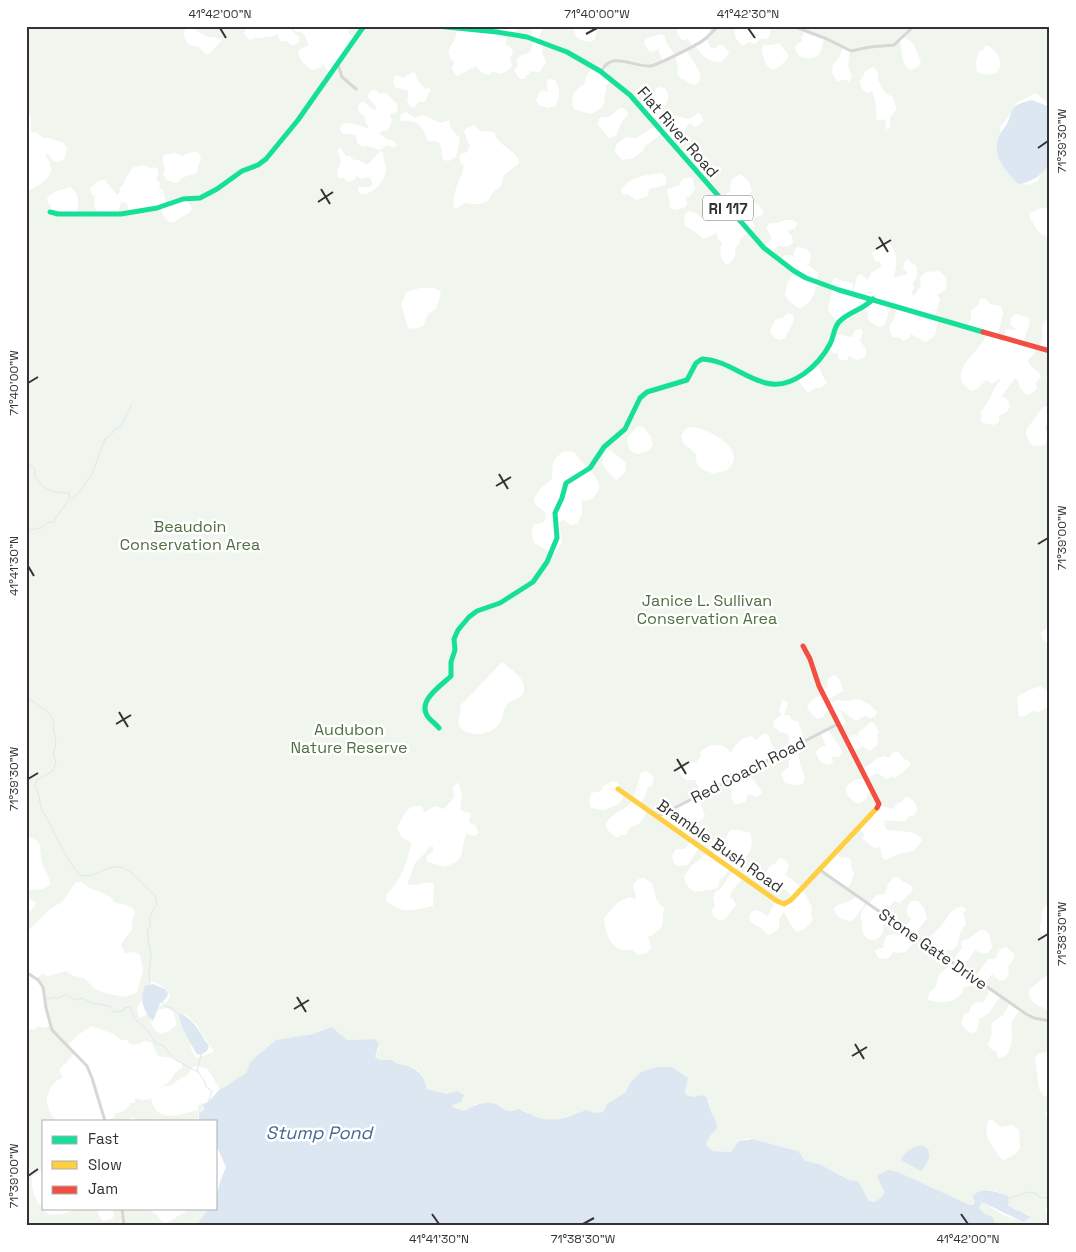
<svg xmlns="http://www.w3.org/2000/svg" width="1076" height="1252" viewBox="0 0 1076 1252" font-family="'Space Grotesk',sans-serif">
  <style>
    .green { fill: #f0f5ed; fill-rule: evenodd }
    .water { fill: #dde7f2 }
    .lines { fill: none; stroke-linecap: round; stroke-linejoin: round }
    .stream { stroke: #dde7f2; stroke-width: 1 }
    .street { stroke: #d7d7d7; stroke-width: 3 }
    .fast { stroke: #16e098; stroke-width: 5 }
    .slow { stroke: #ffcf43; stroke-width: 5 }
    .jam { stroke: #f24e42; stroke-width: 5 }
    .ticks { fill: none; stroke: #333; stroke-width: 2 }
    .labels { text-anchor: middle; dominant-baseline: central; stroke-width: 5; stroke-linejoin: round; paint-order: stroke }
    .shield { fill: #fff; stroke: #707070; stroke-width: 1 }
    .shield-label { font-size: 15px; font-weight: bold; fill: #333 }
    .street-label { font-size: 16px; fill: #333; stroke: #fff }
    .park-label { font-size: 16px; fill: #4f6f40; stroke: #fff }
    .water-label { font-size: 18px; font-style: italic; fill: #406996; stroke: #fff }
    .neatline { fill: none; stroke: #333; stroke-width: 2 }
    .ticks-label { font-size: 12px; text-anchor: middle; fill: #333 }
  </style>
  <rect width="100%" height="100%" fill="#fff"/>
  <path class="green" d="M26,26H246L244,34L250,40C262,35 266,40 278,34L280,41H286L293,46L299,42L298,36L287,26H292L295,31L303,33L309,45L300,49L298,53L302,62L312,70L320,68L324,64L325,68L332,73L356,38L349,34L348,26H451L457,30L456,37L448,51L450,59L454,62L452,69L457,76L476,66C481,72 483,76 491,74L492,71L500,74L507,71L512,66L510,58L513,52L511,47L506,45L507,34H515L517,26H532L531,38L534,41L530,52L520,56L517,60L518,65L514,71L520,79H524L531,71L540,72L546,62L542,53L544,43L538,39L544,26H574L575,34L578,39L590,42L595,39L596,32L594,29L595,26H679L677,32L681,39L684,40L688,39L692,46L695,45C700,55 710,63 721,62L729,54V52L724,46L719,45L716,48H711L706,38L711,33L707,26H701H735V37L742,46L749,42L755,44L760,39H767L770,34V26H793L802,29L803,26H1050V105L1036,93L1016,103L1014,110L1000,127V134L1022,184L1028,185L1038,181L1042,170L1050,163V207L1038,209L1030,213V218L1040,234L1050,237V321L1046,320C1042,324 1041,329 1043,334L1040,347L1050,351V374L1046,378L1050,387V408L1046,406L1042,408L1026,430C1026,437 1029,443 1034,446L1044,445L1048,438L1045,428L1050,417V628L1046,629L1041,633L1042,638L1050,646V678L1046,690L1041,686L1029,690L1017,697L1019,717L1025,716L1033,711L1039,712L1050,706V905L1046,906L1042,912C1044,924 1033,928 1047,940L1050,939V973L1031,988L1029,992C1030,1004 1040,1006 1050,1011V1051L1038,1054L1035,1057L1039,1089L1044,1096H1050V1106L1045,1115L1050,1118V1203L1045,1209L1049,1220L1043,1226H992L995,1222L993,1217L985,1214L978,1208L981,1203H984C997,1211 1018,1227 1031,1217C1025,1212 1018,1212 1012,1209C1008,1206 1009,1203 1007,1199C1001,1188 984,1189 973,1194L975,1201L973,1205H970L898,1172L883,1187V1196L875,1202L869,1201L862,1188L839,1174L805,1161L796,1150L748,1138L739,1141L731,1152L713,1151L706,1144L710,1136L717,1128C716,1116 709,1112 709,1100L686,1095L685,1093L688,1078L672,1067L630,1083L626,1092L607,1104L603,1112L594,1113L583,1111L577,1115L567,1116L555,1121L533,1116L525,1111H505L493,1103L475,1104L464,1111L453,1107L452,1105L454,1104L447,1094L427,1089C420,1057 407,1073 391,1060H379L375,1057L379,1047L374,1039L347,1040L332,1027L313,1034L276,1040L250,1062L245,1074L223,1088L220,1089C210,1075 211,1064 193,1067L187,1075L175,1082L172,1085L165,1086L157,1090L170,1081L175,1073L182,1068V1063L173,1058L158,1056L151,1042L144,1041L139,1044H130L127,1040H121L114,1034L91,1026L78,1035L68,1045L75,1053L59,1070L63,1078C56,1080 55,1082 51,1087C43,1100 48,1110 56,1121H44V1169L36,1175L33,1174C29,1193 37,1202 49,1215C55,1213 60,1215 65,1213C70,1212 71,1210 76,1211L78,1208H97C97,1213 100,1219 104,1221L112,1219L114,1215L112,1208C130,1208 153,1204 162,1222L166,1223L192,1208H209L196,1226H26V1030L34,1029L39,1026L45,1028L50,1025L43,988L36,979L42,974L48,976L66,971L74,976L85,979L94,988L104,993L125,997L137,992L143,971L140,955L135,952L125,953L121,945L125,938L132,930V920L135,912C131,904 123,904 115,903C111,893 90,891 81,882L75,883L62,902L50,909L26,933V912L31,911L36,903L30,899L27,893L29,890L43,889L50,885C50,876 44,870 42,862C39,849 44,839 26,837V192C33,189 51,179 51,171C52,165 48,160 45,155L48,154L53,161L58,162L64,159L67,149L63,142C57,142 51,137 43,138L36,132L31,133V118L26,105ZM189,27C196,29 202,35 209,37C215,38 217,37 222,40L211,52L206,55L199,47L189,45C186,41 183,36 184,31ZM805,31L824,39C820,55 819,61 800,57L796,52L795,47L797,44L803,41L801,38ZM661,34L664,35L666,42L674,54L662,60L658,49L650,52L644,44L645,39ZM902,38C914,37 916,52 921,61L919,66L911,70C901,66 902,50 900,40ZM779,43L788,54V58C785,61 780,67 776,69C766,72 762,54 762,47L764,45H772ZM985,46H989C997,52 1006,64 996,73L987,75L977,72L976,62L979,51L983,50ZM843,48L850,50L848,66L852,77L849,82L845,79L837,82L832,73L833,64L838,59ZM686,50C691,59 710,80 694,85L680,78L677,73L678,68L675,54ZM593,66L611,80L606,86V93L604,96L605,102L600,109L592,114C587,113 577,111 574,109C570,97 574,90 584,84L587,75ZM873,67L878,72V80L885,93L893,97L896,107V110C892,115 887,119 891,126L888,130L886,128L885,120L882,119L879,121L876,119C877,111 875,97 872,91L866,93L861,87L860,81L863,77L865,71ZM413,72L416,74L417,80L425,89L428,88L430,89L431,91L428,94L425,102H418L415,107H411L407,101C412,87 404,91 395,87L393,82L395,75L403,78ZM549,79L555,80C560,88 561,98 555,106L548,108L538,105L536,100L539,93L542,90L548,92L546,82ZM660,87L666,89C673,105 660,106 659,116L652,120L639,105L648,99L650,100L656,88ZM372,90H375L379,94L386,93L397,104L398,111L389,115L392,120L388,130L382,131L380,134L388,140H392L397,145L393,148L387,145L380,150L367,146L363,147L357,143L356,135L342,133L340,130V127L344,123C353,123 361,125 369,129L365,121V117L359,112L358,107L360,103L364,102L374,110L377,108L368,97V94ZM620,108H624L629,114C626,117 622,120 621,123C617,131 620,136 609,138L598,125L599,119L602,117H609ZM406,112L415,118C425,112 431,120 441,123L449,120L451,129L460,138L456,157L449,161L443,160L440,143L436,141H428C422,127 419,119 401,121L400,119L401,114ZM698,113L702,115L703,121L698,126L695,127L690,123L679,137L671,141L663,133L645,146L643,151L631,159L622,160L615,152C614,143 621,141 627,137L636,138L656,125L660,129L666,123H670L672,119L676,116L689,119ZM474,125L480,131L494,132C496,135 496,138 498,140C503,147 519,153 519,163L504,175L501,186L492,193C489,206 475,205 464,203L458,208H454C451,191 462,180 464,165L461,163L459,157L461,154L467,152L470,146L464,132L465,129ZM340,147L346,156H350L354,160H358L367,165C372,161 376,154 381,151L383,153C383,159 386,164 386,170C386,180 372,196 361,194L358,190L359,187H371L372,183L370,177L361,179L357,176L354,180L348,182L344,178H339C334,171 340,167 341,160L337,150ZM192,152H197L200,155L201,160L198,165L197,173L181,178L180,181L175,183L167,180L163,174L165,169L163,164V155L176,153L182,156ZM144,165L151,168L155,167L158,170V176L156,179L160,183L159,188L163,190L166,203L186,199L192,208C190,213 188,213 183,216C169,228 166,221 160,208L129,212L127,203L121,202L118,213H98L94,206L95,196L92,195L90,189L98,181L104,179L117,195L120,192V188L125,182V179C136,167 124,169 144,165ZM662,173L667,178L665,185L649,189L648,196L637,200L627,194L623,195L621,191C628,176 648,175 662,173ZM740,174L748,180L752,190L747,198L736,203V207C743,202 749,206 755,203L763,210V214L755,218L750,217L755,226L740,239V243L735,248C737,255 733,262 727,265C720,260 719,249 722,243L718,239L717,233L703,239C701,237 699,235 697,233C686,226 683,228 685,214L689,211L696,213L702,219L706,217L710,210H714L721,215L728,209L722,201L727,193L731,192L730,187L732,179ZM691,177L693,179L695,189L690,196L686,197L687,204L686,207L675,210L670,208L669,204L670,200L667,193L668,189L679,185L683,179ZM70,187C81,194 77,203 78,213L50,212L51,206L48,203L47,198L51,194L57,191ZM785,220H793L797,223L795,229L789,230L787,231L792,236L793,242C790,247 784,248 779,245L771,253L764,247L772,238L766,228L770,223H778ZM887,242C898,247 897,267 894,277L906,275L907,272L903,269L905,261L908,259L912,264L916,265C918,272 918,277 913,283L914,288L911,294L914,295L921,286L920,277L926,272L940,271L946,278C948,286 946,292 937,294L940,299L935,317L938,319C936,330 938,335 926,342L911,334L909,338L903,341L899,337H893L890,333V325L894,320L897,307L891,305L885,324L881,327C876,326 872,323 868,320V313L864,308L838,322L834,317L831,315L828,309C830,302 830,296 833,288L830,286L834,278L851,283L853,285L852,293H853L857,276L861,274L868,280L871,273L882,266L880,262L875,261L872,253L879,246ZM797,247C810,248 814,254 808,265L819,273L816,281L818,283C813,294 812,306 798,308L788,300L785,295L787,284L794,272L780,261L785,255L794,256V251ZM420,288H434L440,291L441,293L436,309L428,314L423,326L413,329L408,327L401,304L407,292ZM981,298L987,300L990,304L1001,306L1003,313L998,334L1004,337L1006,329L1016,330L1010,324L1011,317L1016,314L1028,317L1030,323L1023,342L1036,347L1034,354L1028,360C1029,370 1039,368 1041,377L1036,383L1037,388L1033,392L1028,395L1024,393L1019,386L1018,380L1015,378L1002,396L1008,400C1013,409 1006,413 999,416V422L994,425L983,423L981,420V411C992,400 990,391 1001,380L999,379L992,384L986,380L977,389L971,391C943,372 980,353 987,334L967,326L971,318V311L978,305ZM788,313L793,315L794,321L785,338L780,340L773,337L770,331L775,320L782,318ZM858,329H861L863,332L860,341L866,349V355C860,361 856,361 849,356L847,360H840L838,358V353H834L828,348L835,334L852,337L855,330ZM815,364L820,368L821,373L827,383L821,388H815L810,392H807L797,379ZM638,426L643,427L650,435L653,446C642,458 627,457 627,438ZM689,427C705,425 750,450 728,469C724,472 717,472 713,474C703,469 694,467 696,454L683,443L681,436L685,429ZM610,450L626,463L625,473L616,480L607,471L602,463L605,452ZM565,451L574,452C579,461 603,479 599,489C598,492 594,496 592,499L582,501V513L577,524L571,525L564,520L559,522L562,542L555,552L547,550L534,543C532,536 530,531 534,524C543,524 548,521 545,512L535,505L534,499L540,489L552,479C554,463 549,461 565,451ZM502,662C510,669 524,676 524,688C524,701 511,698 506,706C503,711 503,719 499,724C491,735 470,738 461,728C455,722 462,713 460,706ZM835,675L840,680L843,691L827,700L829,704L838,700L847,701L859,699L870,705L877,712L875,717L869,718L865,716L855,721L843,711H840L846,723L840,727L831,709L825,713L823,717L817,719L809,711L807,706L813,699L823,694L822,691L828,686L827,681L829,678ZM783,700L788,703L784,715H789L792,720L798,721L805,741L796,746C798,752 799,756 800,763C801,769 810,782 799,785C795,786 791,783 787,784L784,782L781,773L789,767V759L785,752L791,748L788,734L780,732L773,726L774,720L782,715L780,713L779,709ZM871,722L874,723L879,732L877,735L878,744L870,751L866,749L863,746L854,751L847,738L853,735L858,736L859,732ZM828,730C833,738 839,743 842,752L839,757H832L833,762L830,764C823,765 817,759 816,752L819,748L826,745L820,734ZM764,733L769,735L770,741L778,755L747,772L761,790L762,793L757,797L748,794L746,801L736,805L731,798L732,786L728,780L702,793L695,780H685L679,772L681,766L692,762L697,763V761L701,757L700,753C708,742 723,742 731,753C736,743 742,737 752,736L757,741L758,738ZM898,751L903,758L911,763L909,767L895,778L892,776L888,779L884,778L878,773L868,778L874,791L868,794L866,800C863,801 861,803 858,803C851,802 842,791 848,785C852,780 861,779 867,777L863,769L878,758L884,756L888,758L893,753ZM646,771L654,777L652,786L648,787L644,798L639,804L648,811L639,824L629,828L626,835H620L617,838C612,834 605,830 606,823C613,813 620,812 628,806C636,798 637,783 641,773ZM613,781L618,783L620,790L624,793L620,803L604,810L591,808L589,800L591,793L601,791L603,786ZM458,782L462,795L460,809L464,812L471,813L469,822L476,826L478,833L475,836L466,834C462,843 465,856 456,862C453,864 448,865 445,867L427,862L426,857L433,851V846L428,848L425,853L415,863L407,884C420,888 423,880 434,884L433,906C413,910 404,915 386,901V895C398,884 406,867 409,851C410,848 412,846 411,843C409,841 404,839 401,837L397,827C404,817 406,804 421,806L425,812L435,806L444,809L454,797L453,788ZM697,797L705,815L697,826L691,828L695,833L691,841L699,847L688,865L678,866C670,861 671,855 676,849H685L690,841L659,816ZM908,797C916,801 921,809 913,816H909C904,826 892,819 884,821L886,830L911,832L921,837L922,841L913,851L898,854L886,860L882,858L880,847L874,848L863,839L864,834L859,828L880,806L894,809L897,803L902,802L904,798ZM731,830C736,829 745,831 750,833C757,851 743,858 734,872L742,879L731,892L730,897L734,900L736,905L725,919L719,920L713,916L712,911L715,905L713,899L715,892L720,889L733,871L730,869L723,878L719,880C721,892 710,889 703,891C691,893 686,888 684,876L692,865L702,858L706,852L712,855C716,850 722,846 725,842C728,837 726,834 731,830ZM836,853L841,858L848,857L851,861V867L854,873L851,883L847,889L837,883L821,868ZM779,858L787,861L789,866L785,874L802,888L801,890L806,895L812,908L811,914L813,920L805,929L796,932L791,925L783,910L784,912L779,919C781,928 776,933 768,935L761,928L751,922L749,917L751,912L757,910L768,916L776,901L785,904L793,897L785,889C773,890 771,882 766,873L770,865L775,864ZM894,877L899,878L902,881L911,885L913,890L900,903L894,901L891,906H885L881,912L888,918L883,925C887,941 861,949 862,923C862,920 860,917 861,915C861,912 865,907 867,904H869L876,895L885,894L888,884ZM644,878L652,883L657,901L664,908L662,927L652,935L648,937L651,947L647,953L638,955L632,950C611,953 606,935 604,918L618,902L630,897L634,900L636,898L633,885L638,879ZM856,896L865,903C861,910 857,916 852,921C844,921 836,917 834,909C841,900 847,906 856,896ZM912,901H918L924,908L927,918L914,936L917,939L905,952L896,953L893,952C890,959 886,960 878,958L875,951L879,948H883L886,936L894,934L900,936L911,919C904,913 906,906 912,901ZM962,906L967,910L963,912L966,923L960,933L958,944L953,950H947L943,955L925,943C930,936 936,931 942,925C950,915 947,911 962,906ZM980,930H985L989,933L992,947L988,953L984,954L975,950L962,969L975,977L988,959H995L1000,949L1006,947L1014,954V958L1008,967L1009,974L1006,979L1000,981L992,974L984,984L976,979L972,985L962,988L963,992C954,1004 941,1003 928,1000L929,993L935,988L939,975L953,962L959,951L962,948L961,944L963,940L968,939ZM150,981C158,982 169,989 170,997L167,1002L140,1018C133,1008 141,1003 146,994C148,990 149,985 150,981ZM991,989L1000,997L989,1013L979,1019C979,1036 970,1037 961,1024L964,1014L969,1012L971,1006L977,1002L983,1003ZM1010,1003L1020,1010L1011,1022C1013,1032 1013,1058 999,1058L997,1056V1052L991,1049L988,1045L992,1033L991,1029L992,1023L1003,1015ZM167,1008L173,1012L177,1024C172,1030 168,1032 160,1034C154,1029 151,1025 150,1018C155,1011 160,1009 167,1008ZM183,1015H186L196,1024L214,1052L196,1058L191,1049L190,1040L179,1017ZM991,1119L1001,1127L1012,1125L1019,1130L1020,1149L1015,1154L1004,1160L1001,1159C993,1146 981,1135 989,1120ZM918,1146L930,1152L928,1163L902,1156Z
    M135,1098C140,1100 146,1101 151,1098C154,1116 167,1118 183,1114C188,1113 190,1111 195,1111L198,1110V1106L201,1103L203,1104L204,1107L198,1116L199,1121H136L135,1118H132L126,1121H105L113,1118L116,1113C124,1113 126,1109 131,1103H135Z"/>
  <path class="water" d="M1032,100L1050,107C1050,124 1052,143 1050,159C1047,173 1031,183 1018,184C1005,170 990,155 1000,134C1002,130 1005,128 1007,124C1015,105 1010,106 1032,100Z
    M153,984L165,989L168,993C167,999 165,999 161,1003C156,1008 157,1017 152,1021C143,1009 139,1001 145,986Z
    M180,1014C194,1018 201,1035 209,1046L207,1051L201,1055L197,1054C192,1047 180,1024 179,1016Z
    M332,1027L347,1040L374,1039L379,1043L375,1057L379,1060H392C395,1063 398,1064 403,1065C418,1068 424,1075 427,1089L447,1094L457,1091L464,1095L461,1102L452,1105L453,1107L464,1111C472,1106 481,1102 491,1103C503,1104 502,1116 518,1109C524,1111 530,1114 536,1117C555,1123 569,1117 586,1110L594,1113L603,1112L607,1104L626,1092L630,1083L641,1072L657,1067H672L688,1078L685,1092L686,1095L694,1097L702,1095C710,1098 707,1102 710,1108C713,1118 716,1116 717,1128L710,1136L706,1144L713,1151L731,1152L739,1141L752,1139L798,1151L805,1161L819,1164L849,1180L858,1181L869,1201L875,1202L883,1196L884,1191L877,1177L878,1175L888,1170L898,1172L970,1205H973L975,1201L972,1196C982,1186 997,1192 1008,1196L1009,1202L1008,1205L1015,1210L1020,1211L1031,1217L1023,1222L984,1203H981L979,1208L985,1214L993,1217L995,1222L992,1226H196L209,1208H216V1198L220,1182L226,1167L216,1145V1121H199V1114L204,1109L203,1104L208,1102L220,1089L223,1088L246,1073L250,1062L276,1040L313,1034Z
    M921,1145C936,1150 928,1163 921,1171L901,1160C903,1152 914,1147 921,1145Z"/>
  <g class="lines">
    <path class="stream" d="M26,463L32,466L35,470L34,474C43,491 52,492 69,493L70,499C63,506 59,514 53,522H48L41,528L29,530L26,528
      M72,498L80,491L92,474L105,439L110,436L115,429L121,426L132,404
      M26,697C36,704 51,710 54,724C54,726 53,729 54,731C56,741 57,745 53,754L56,762L53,771L37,780L35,785C40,796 39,798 41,808C42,811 45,815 47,818C56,838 66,858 80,876C84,875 88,876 92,875C100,873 108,866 118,867C134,868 142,888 155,894L157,903L150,916V927L147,931L151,956L149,974L150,985
      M47,999L54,997L57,999L66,994L74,1000L82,998L92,1003L110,1006L114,1012L123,1011L125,1008L130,1007L134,1018L148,1031L156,1043L164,1046L174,1059L198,1072
      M162,1001L165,1006L174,1009L180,1015
      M201,1055L197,1070L205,1082L206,1087L212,1091L208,1102
      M1008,1199L1027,1192L1036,1193L1040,1198L1050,1197"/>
    <path class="street" d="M793,26L827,39L851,51L870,47L894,45L914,26
      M338,65L342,77L356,89
      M601,72C611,50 633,67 650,66C656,66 699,44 705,39C710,35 713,30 719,26
      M657,817L838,724
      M820,870L1026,1014L1034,1018L1050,1021
      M26,972L38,980L43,987L46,1008L52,1030L87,1066L92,1078L105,1121
      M122,1208L124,1226"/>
    <path class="fast" d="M437,26L497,32L527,37L567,52L600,71L630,95L764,248L794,271L806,278L839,290L983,332
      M50,212L58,214H121L157,208L183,199L200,198L217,189L242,171L258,165L266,159L298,120L364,26
      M439,728C436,724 431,721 428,717C416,701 442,685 451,676V662L455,650L454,639L458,630L469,617L477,611L500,603L533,582L547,562L557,538L555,513L562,498L566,483L590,468L604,447L625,429L640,398L647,392L687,380L696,363L702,359C726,360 743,377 766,383C792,390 819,365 830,344C834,337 833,329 839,322C848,312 863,310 873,299"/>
    <path class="slow" d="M618,789L777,901L784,904L791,900L877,808"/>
    <path class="jam" d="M983,332L1050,351
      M803,646L810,659L819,686L879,804L877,808"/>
  </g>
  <path class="ticks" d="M220,28L226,38M748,28L755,38M586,34L597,28M1038,148L1048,141M321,189L330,204M318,202L333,192M879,237L888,252M876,249L891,240M28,383L38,377M499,474L508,489M496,486L511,477M1038,544L1048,538M28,566L34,576M119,712L128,727M116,724L131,715M677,759L686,774M674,771L689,762M28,779L38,773M1038,940L1048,934M297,997L306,1012M294,1009L309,1000M855,1044L864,1059M852,1056L867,1047M28,1176L38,1169M432,1214L439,1224M961,1214L968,1224M583,1224L594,1218"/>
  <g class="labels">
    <rect class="shield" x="703" y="195.5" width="50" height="25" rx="4"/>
    <g class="shield-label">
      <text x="728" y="208">RI 117</text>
    </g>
    <g class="street-label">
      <text transform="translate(678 132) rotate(49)">Flat River Road</text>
      <text transform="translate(748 770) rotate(-27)">Red Coach Road</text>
      <text transform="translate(720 846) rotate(35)">Bramble Bush Road</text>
      <text transform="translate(933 949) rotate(35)">Stone Gate Drive</text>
    </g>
    <g class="park-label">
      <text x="190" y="526">Beaudoin<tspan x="190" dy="18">Conservation Area</tspan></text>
      <text x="707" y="600">Janice L. Sullivan<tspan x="707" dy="18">Conservation Area</tspan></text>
      <text x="349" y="729">Audubon<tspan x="349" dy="18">Nature Reserve</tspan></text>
    </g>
    <g class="water-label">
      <text x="319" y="1132">Stump Pond</text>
    </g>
  </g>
  <rect width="1076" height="1252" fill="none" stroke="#ffffff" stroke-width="55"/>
  <rect x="42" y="1120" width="175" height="90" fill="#ffffff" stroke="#adadad"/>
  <rect x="52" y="1136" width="25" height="8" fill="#16e098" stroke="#adadad"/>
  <text x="88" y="1144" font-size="15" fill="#333333">Fast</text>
  <rect x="52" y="1161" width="25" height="8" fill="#ffcf43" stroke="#adadad"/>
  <text x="88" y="1170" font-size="15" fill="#333333">Slow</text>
  <rect x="52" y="1186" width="25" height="8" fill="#f24e42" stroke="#adadad"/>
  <text x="88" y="1194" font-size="15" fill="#333333">Jam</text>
  <rect x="28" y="28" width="1020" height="1196" class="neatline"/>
  <g class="ticks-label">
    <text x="220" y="18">41°42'00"N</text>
    <text x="597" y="18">71°40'00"W</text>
    <text x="748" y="18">41°42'30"N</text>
    <text transform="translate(1062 141) rotate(-90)" y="4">71°39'30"W</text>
    <text transform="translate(14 383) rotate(-90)" y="4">71°40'00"W</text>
    <text transform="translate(1062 538) rotate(-90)" y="4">71°39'00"W</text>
    <text transform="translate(14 566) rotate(-90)" y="4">41°41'30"N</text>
    <text transform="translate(14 779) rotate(-90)" y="4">71°39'30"W</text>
    <text transform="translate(1062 934) rotate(-90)" y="4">71°38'30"W</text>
    <text transform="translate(14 1176) rotate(-90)" y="4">71°39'00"W</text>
    <text x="439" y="1243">41°41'30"N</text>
    <text x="583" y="1243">71°38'30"W</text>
    <text x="968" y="1243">41°42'00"N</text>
  </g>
</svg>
